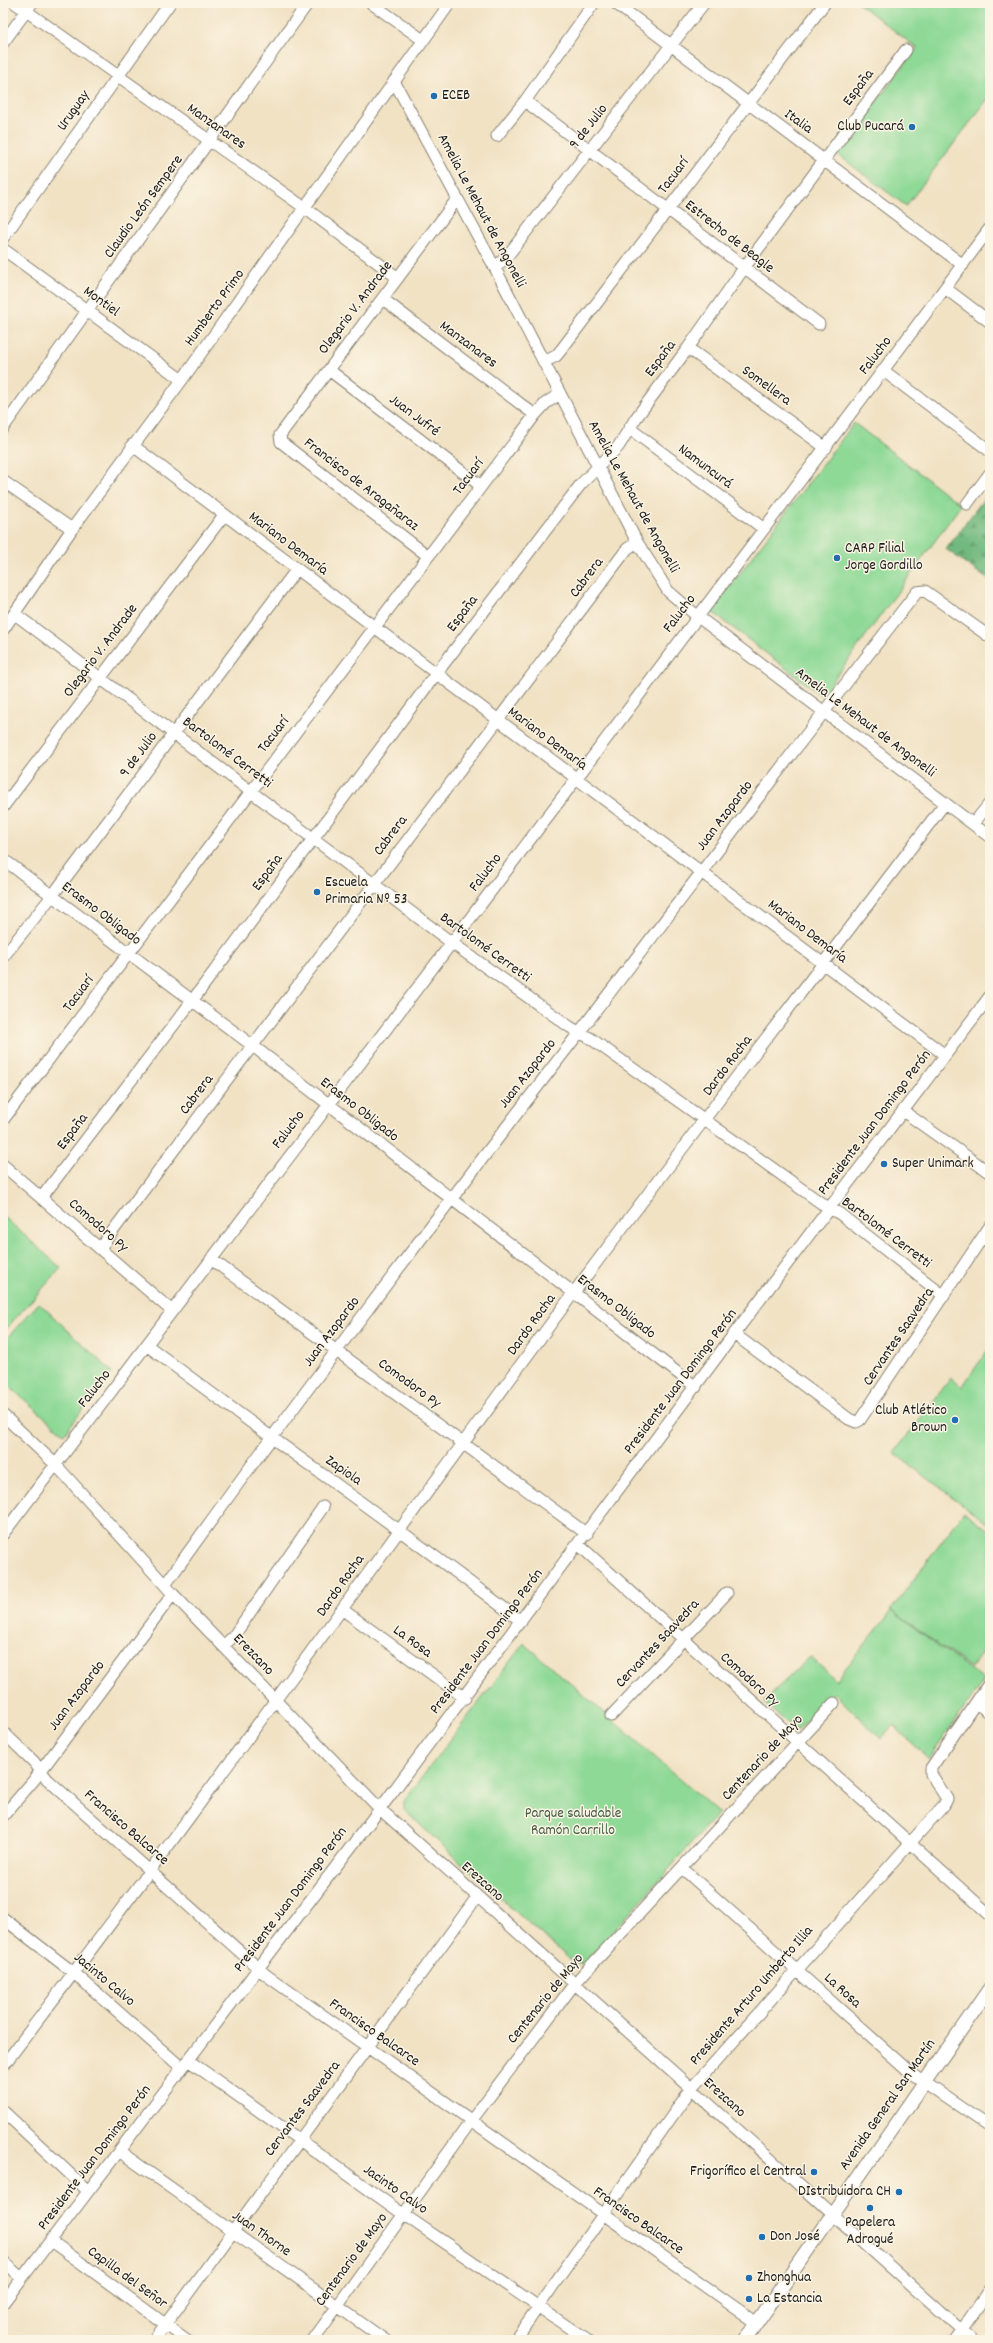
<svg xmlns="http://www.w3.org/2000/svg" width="993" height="2343" viewBox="0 0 993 2343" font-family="Dekko,sans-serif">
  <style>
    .forest { fill: url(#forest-firs); stroke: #476a4e }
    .park { fill: #8ed996; stroke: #557a59 }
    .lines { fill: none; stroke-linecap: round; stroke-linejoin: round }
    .minor-casing { stroke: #867f70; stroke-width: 13 }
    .major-casing { stroke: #867f70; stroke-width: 15 }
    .minor { stroke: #fff; stroke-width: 11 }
    .major { stroke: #fff; stroke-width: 13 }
    .poi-dot { fill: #1f6fb2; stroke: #fcf5e5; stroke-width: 1.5 }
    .labels { text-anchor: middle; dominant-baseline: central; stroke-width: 3; stroke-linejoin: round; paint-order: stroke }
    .street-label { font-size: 15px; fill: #1c1c1c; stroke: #fcf5e5 }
    .poi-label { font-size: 15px; fill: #1c1c1c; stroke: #fcf5e5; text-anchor: start }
    .park-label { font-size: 15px; fill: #445e47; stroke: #fcf5e5 }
  </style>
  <defs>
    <pattern id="forest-firs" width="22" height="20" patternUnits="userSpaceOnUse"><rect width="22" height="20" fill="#72b97f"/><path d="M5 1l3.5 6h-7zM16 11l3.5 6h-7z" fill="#629e6d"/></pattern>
  </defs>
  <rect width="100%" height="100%" fill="#fcf5e5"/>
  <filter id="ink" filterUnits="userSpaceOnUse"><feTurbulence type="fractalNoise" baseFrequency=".025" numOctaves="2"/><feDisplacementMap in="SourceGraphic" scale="8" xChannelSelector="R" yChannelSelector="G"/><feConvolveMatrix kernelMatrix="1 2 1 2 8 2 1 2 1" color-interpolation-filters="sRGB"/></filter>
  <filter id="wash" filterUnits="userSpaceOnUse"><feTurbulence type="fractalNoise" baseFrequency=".012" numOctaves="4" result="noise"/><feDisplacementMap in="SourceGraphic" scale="16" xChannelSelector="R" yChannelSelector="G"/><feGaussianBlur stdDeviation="0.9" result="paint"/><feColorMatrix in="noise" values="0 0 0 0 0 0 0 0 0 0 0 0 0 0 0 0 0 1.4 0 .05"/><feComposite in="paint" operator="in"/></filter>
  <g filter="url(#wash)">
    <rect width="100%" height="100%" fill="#f1e2c4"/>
    <path class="forest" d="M990,491V581L946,549Z"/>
    <path class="park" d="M858,3H990V100L988,99L906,206L837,154L917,48Z
      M854,423L961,505L822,696L711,611Z
      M3,1216L61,1268L3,1332Z
      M39,1303L112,1372L64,1434L3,1381V1342Z
      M990,1347V1525L894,1453L951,1378L962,1387Z
      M964,1512L990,1531V1642L971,1668L891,1610Z
      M892,1611L984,1680L929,1759L893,1725L881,1739L834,1693L797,1731L763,1702L810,1657L836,1680Z
      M524,1643L719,1813L585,1963L575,1964L492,1891L491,1884L483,1883L404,1810V1801Z"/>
  </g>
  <g filter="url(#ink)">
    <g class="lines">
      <defs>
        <path id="minor" d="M15,3L305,208L398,278
          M371,3L423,40
          M615,3L963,265
          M3,43L32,3
          M394,81L495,268L637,542L668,591L697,616L990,837
          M525,101L819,324
          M497,136L525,101L594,3
          M3,238L170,3
          M3,249L182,380
          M495,268L508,255L704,3
          M945,288L990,322
          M383,299L535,415
          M688,348L826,448
          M544,362L556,356L561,350L825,3
          M329,370L481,486
          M884,371L990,451
          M3,428L308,3
          M629,428L764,529
          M132,445L945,1055
          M3,481L72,529
          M967,504L990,473
          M428,556L281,442L280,435L457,199
          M15,614L452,943L570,1027L590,1038L821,1203L840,1214L944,1296
          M3,630L72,529L182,380L450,3
          M3,807L224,515
          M973,824L990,803
          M3,859L253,1046L696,1387
          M3,957L52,896L297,569
          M903,1111L990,1173
          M3,1120L535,415L546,403L560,394
          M3,1165L172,1311
          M42,1197L192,1001L436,674L581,484L618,447L636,418L688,348L744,268L906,50
          M100,1248L627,549L637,542
          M211,1259L587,1534
          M734,1334L849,1419L856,1422L860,1420L990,1226
          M148,1346C271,1439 398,1527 521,1621
          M3,1415L55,1464L173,1594L380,1809L972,2340
          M3,1534L576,779L990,228
          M579,1545L990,1915
          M165,1585C298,1398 438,1216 578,1034C691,887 802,738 917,592L925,591L990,637
          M343,1610L465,1698
          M223,1646L233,1637L323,1507
          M976,1703L990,1713
          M611,1716L727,1593
          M3,1732L34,1762L47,1779L266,1975L757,2323
          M3,1816L34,1780L173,1594
          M682,1868L911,2073L990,2127
          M3,1918L74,1973L182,2068
          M188,2060L403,2214L587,2340
          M3,2066C197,1812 382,1552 572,1295C695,1130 821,967 945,803
          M3,2111L88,2191
          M119,2151L385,2340
          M51,2241L187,2340
          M3,2261L21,2278
          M3,2303L389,1797L734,1334L990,996
          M154,2340L477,1897
          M313,2340L471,2121L575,1983L834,1703
          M515,2340L691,2089L944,1805L947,1799L931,1774V1768L990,1682
          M955,2340L990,2290"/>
        <path id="major" d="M745,2340L990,1988"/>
      </defs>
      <use href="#minor" class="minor-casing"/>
      <use href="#major" class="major-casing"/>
      <use href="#minor" class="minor"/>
      <use href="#major" class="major"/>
    </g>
  </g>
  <g class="poi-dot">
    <circle cx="434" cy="96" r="4"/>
    <circle cx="912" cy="127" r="4"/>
    <circle cx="837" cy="558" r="4"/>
    <circle cx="317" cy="892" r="4"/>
    <circle cx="884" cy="1164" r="4"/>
    <circle cx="955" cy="1420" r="4"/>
    <circle cx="814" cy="2172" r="4"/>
    <circle cx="899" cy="2192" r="4"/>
    <circle cx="870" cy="2208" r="4"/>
    <circle cx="762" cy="2237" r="4"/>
    <circle cx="749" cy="2278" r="4"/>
    <circle cx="749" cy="2299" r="4"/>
  </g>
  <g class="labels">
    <g class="street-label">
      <text transform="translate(859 88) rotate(-53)">España</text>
      <text transform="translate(74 111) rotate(-55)">Uruguay</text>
      <text transform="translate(798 122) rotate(36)">Italia</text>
      <text transform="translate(216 127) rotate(35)">Manzanares</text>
      <text transform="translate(589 127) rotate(-52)">9 de Julio</text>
      <text transform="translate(674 176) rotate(-53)">Tacuarí</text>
      <text transform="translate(144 207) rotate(-54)">Claudio León Sempere</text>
      <text transform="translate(481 211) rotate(62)">Amelia Le Mehaut de Angonelli</text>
      <text transform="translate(729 237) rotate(38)">Estrecho de Beagle</text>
      <text transform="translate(101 302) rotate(36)">Montiel</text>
      <text transform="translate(215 308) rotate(-54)">Humberto Primo</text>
      <text transform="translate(356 308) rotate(-53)">Olegario V. Andrade</text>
      <text transform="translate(468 345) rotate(37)">Manzanares</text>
      <text transform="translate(876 356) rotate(-53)">Falucho</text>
      <text transform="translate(661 359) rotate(-53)">España</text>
      <text transform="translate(766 386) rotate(36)">Somellera</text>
      <text transform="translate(414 416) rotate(37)">Juan Jufré</text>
      <text transform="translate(705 467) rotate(37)">Namuncurá</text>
      <text transform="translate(469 477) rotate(-53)">Tacuarí</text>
      <text transform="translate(361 485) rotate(38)">Francisco de Aragañaraz</text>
      <text transform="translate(633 497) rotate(61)">Amelia Le Mehaut de Angonelli</text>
      <text transform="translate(288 544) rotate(37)">Mariano Demaría</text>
      <text transform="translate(587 578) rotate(-53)">Cabrera</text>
      <text transform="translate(463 614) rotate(-53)">España</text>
      <text transform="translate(680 614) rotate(-53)">Falucho</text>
      <text transform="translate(101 651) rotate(-53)">Olegario V. Andrade</text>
      <text transform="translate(865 723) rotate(37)">Amelia Le Mehaut de Angonelli</text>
      <text transform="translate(274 735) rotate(-52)">Tacuarí</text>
      <text transform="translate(547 739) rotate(37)">Mariano Demaría</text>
      <text transform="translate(227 753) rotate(37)">Bartolomé Cerretti</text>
      <text transform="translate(139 755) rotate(-53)">9 de Julio</text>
      <text transform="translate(725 816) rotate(-53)">Juan Azopardo</text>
      <text transform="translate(391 836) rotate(-53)">Cabrera</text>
      <text transform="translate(268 873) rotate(-54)">España</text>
      <text transform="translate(486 873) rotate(-53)">Falucho</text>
      <text transform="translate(101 914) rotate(37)">Erasmo Obligado</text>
      <text transform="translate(807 932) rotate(37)">Mariano Demaría</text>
      <text transform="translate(485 948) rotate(36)">Bartolomé Cerretti</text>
      <text transform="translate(79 994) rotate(-53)">Tacuarí</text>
      <text transform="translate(728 1066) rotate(-53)">Dardo Rocha</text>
      <text transform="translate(528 1074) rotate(-52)">Juan Azopardo</text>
      <text transform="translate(197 1095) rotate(-53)">Cabrera</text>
      <text transform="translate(359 1110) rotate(38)">Erasmo Obligado</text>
      <text transform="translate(875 1123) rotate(-53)">Presidente Juan Domingo Perón</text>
      <text transform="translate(289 1130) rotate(-53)">Falucho</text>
      <text transform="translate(73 1132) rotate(-53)">España</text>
      <text transform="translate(98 1226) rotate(41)">Comodoro Py</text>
      <text transform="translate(886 1233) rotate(37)">Bartolomé Cerretti</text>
      <text transform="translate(616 1307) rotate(38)">Erasmo Obligado</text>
      <text transform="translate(532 1325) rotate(-54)">Dardo Rocha</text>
      <text transform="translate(332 1332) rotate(-53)">Juan Azopardo</text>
      <text transform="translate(899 1337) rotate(-56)">Cervantes Saavedra</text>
      <text transform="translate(681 1382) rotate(-53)">Presidente Juan Domingo Perón</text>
      <text transform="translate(409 1384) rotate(36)">Comodoro Py</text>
      <text transform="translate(95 1389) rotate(-52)">Falucho</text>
      <text transform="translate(343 1471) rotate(35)">Zapiola</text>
      <text transform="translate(341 1586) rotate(-55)">Dardo Rocha</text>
      <text transform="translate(412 1642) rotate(36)">La Rosa</text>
      <text transform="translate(487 1642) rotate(-53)">Presidente Juan Domingo Perón</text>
      <text transform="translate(658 1644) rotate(-47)">Cervantes Saavedra</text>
      <text transform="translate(253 1655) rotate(46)">Erezcano</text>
      <text transform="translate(749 1680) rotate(42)">Comodoro Py</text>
      <text transform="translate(77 1696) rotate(-53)">Juan Azopardo</text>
      <text transform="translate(763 1758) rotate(-47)">Centenario de Mayo</text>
      <text transform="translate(126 1828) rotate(41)">Francisco Balcarce</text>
      <text transform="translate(482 1882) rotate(42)">Erezcano</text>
      <text transform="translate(291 1900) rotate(-53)">Presidente Juan Domingo Perón</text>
      <text transform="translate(104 1980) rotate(40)">Jacinto Calvo</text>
      <text transform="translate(842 1991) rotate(42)">La Rosa</text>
      <text transform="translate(752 1996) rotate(-49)">Presidente Arturo Umberto Illia</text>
      <text transform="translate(546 1999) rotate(-51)">Centenario de Mayo</text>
      <text transform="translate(374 2033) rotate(35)">Francisco Balcarce</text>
      <text transform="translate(724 2098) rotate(42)">Erezcano</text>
      <text transform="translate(888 2105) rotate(-55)">Avenida General San Martín</text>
      <text transform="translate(303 2109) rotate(-53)">Cervantes Saavedra</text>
      <text transform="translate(95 2158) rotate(-53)">Presidente Juan Domingo Perón</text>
      <text transform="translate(395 2190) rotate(35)">Jacinto Calvo</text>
      <text transform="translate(638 2221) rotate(35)">Francisco Balcarce</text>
      <text transform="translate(261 2234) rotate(35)">Juan Thorne</text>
      <text transform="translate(352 2260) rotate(-54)">Centenario de Mayo</text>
      <text transform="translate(127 2278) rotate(36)">Capilla del Señor</text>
    </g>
    <g class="poi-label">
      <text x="442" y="96">ECEB</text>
      <text x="904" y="127" text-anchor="end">Club Pucará</text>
      <text x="845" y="549">CARP Filial<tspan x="845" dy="17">Jorge Gordillo</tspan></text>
      <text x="325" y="883">Escuela<tspan x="325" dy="17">Primaria Nº 53</tspan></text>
      <text x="892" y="1164">Super Unimark</text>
      <text x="947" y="1411" text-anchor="end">Club Atlético<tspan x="947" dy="17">Brown</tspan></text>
      <text x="806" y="2172" text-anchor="end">Frigorífico el Central</text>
      <text x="891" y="2192" text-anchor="end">DIstribuidora CH</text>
      <text x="870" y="2223" text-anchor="middle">Papelera<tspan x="870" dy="17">Adrogué</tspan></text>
      <text x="770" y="2237">Don José</text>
      <text x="757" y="2278">Zhonghua</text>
      <text x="757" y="2299">La Estancia</text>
    </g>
    <g class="park-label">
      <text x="573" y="1814">Parque saludable<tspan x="573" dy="17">Ramón Carrillo</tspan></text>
    </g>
  </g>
  <rect width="993" height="2343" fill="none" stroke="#fcf5e5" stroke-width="16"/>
</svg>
